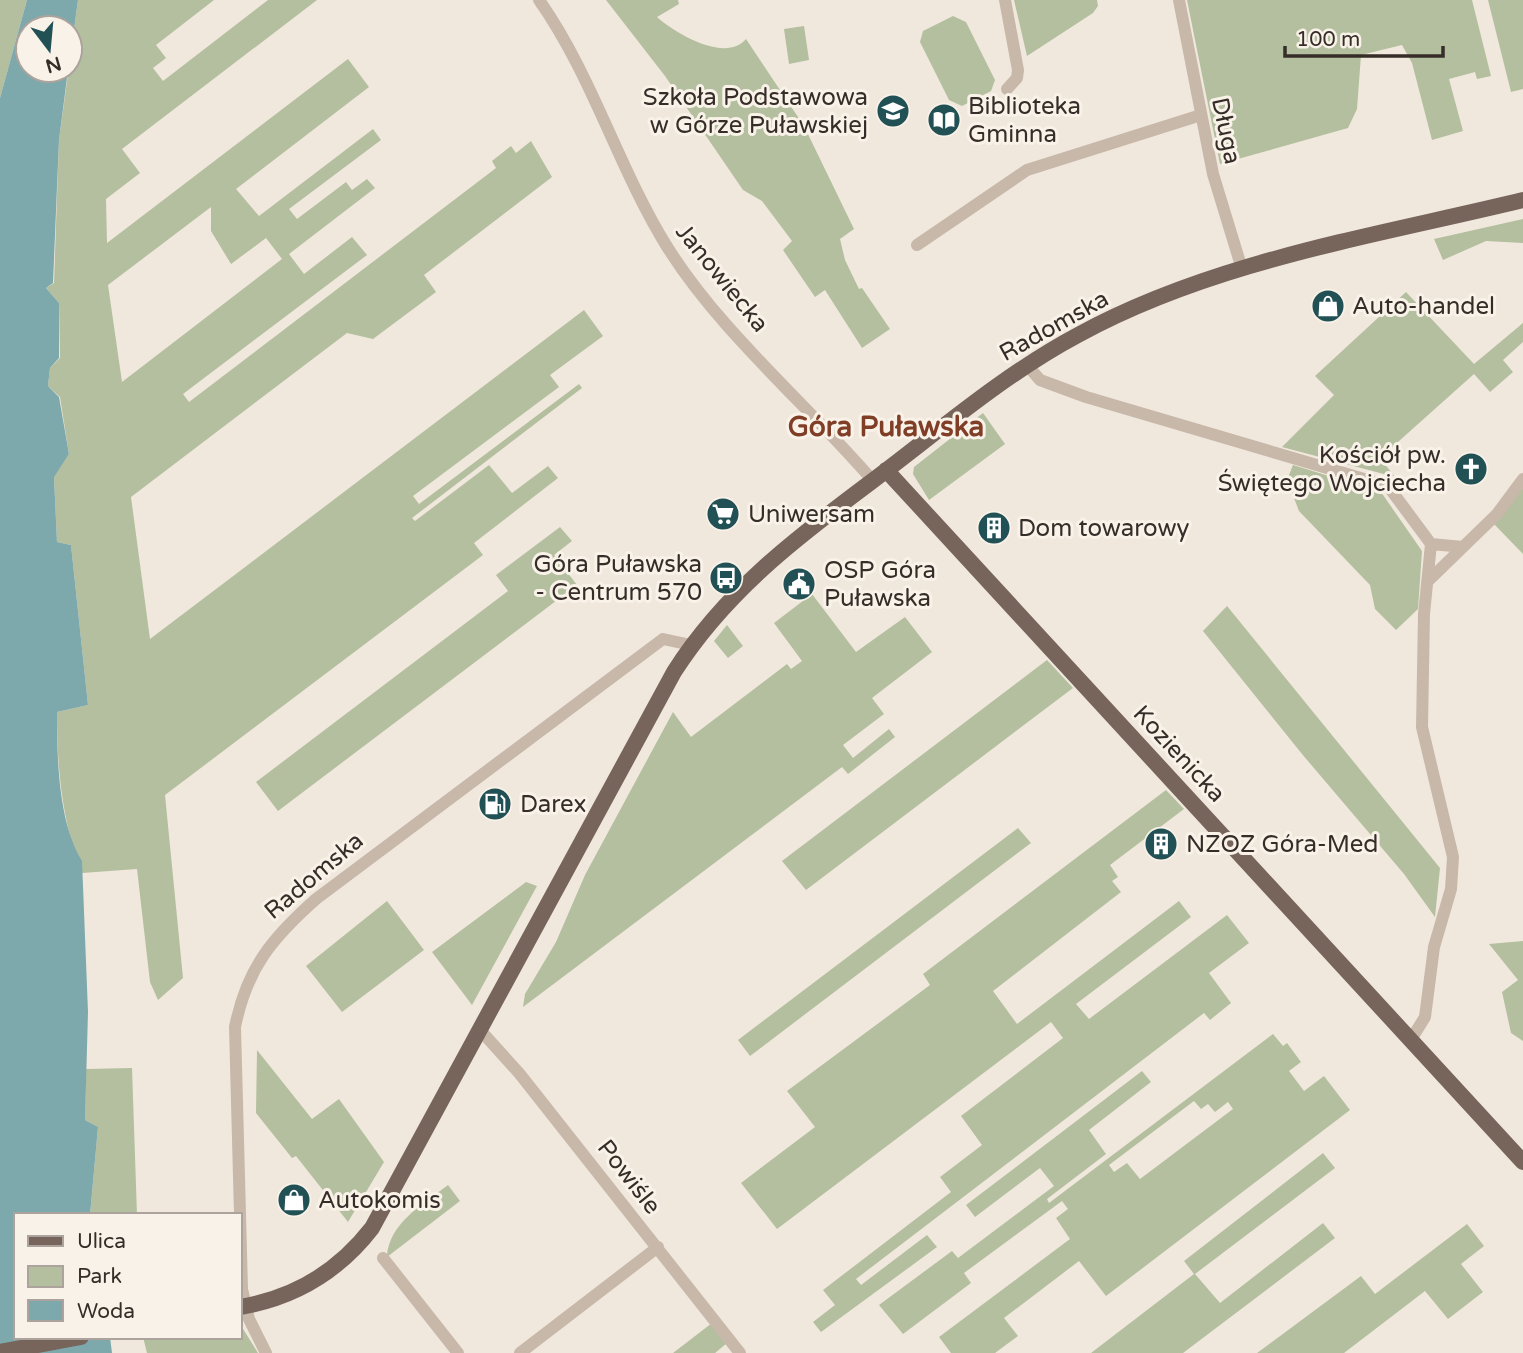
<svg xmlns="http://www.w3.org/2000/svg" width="1523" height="1353" viewBox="0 0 1523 1353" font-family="'Varela Round',sans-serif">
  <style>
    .green { fill: #b3bf9e; fill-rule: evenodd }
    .water { fill: #7ea9ac }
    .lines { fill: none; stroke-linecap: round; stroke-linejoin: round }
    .minor { stroke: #c8b8aa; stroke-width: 12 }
    .major { stroke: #77655b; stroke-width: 16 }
    .labels { text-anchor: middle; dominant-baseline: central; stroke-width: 6; stroke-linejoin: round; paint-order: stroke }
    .poi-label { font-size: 24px; fill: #362d29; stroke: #f9f2e9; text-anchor: start }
    .street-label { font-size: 24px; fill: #362d29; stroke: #f9f2e9 }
    .quarter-label { font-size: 28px; font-weight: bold; fill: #803e27; stroke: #f9f2e9 }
  </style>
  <rect width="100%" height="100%" fill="#f1e8dd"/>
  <path class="green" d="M0,0H27L0,98Z
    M78,0H214L156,45L166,58L153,68L163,81L268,0H317L122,149L140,173L106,199L107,243L348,59L369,87L236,189L259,216L373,129L381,140L289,209L297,219L346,182L352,190L367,179L375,188L289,254L304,274L352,237L367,255L183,394L189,402L496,168L492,161L511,146L516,153L531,141L552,177L424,275L436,292L373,339L347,333L131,497L150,639L584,310L603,336L550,375L559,387L413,496L419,504L579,384L582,388L412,518L415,521L489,465L512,493L548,466L558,478L474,543L483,555L165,795L183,978L158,1000L150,982L137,869L82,873C82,860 75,854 72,843C60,800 57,756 57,712L88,705L71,545L57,542L54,476L69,454L60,397L48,386L50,368L60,358L59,303L46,288L54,283L59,140ZM211,207V231L231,264L266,238L282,259L122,382L108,285Z
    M606,0H678L679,4L657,17C676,34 726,63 746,39L804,126L854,229L840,239L845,260L859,289L862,288L890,329L862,348L825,290L815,297L783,250L792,241L762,201L743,190L665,76Z
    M1014,0H1097L1098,6L1093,13L1027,56Z
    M1187,0H1472L1491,76L1477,79L1475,72L1449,79L1463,131L1432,140L1412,63L1402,45L1361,55L1357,109L1348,128L1220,164Z
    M1488,0H1523V89L1511,92Z
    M953,16L966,22L995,80L991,91L962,106L949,100L920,42L923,31Z
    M804,26L809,60L789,64L784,29Z
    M1523,219V243L1486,241L1443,260L1434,239Z
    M1406,292L1474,364L1523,323V342L1503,360L1513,372L1490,392L1474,374L1380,458L1395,477L1282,447L1334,395L1315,376Z
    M983,413L1005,444L929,500L913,474L914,467Z
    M1293,465L1381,492L1422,551L1418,609L1396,630L1375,609L1370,585L1299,511L1287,480Z
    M1523,484V554L1494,524Z
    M560,527L572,541L554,555L577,585L278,811L256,782L508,591L496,575Z
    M812,594L856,652L905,617L932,652L872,698L884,714L843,745L853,758L889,729L895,737L848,774L842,767L523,1007L525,994L556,942L585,875L673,712L691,737L787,664L791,669L802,661L774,623Z
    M1227,606L1440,868L1435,917L1404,874L1302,754L1203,631Z
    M727,625L743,646L728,658L714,641Z
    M1047,660L1073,688L806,890L782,861Z
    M1166,790L1184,809L1110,865L1118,877L1112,881L1121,892L993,991L1017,1024L1179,901L1191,917L1076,1004L1089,1019L1227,915L1249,943L1209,973L1231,1003L1210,1020L1204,1013L856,1279L861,1285L927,1235L937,1247L821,1332L813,1322L835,1305L823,1290L951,1192L940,1177L982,1145L961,1116L1063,1038L1051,1022L777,1229L741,1183L815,1127L787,1091L930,985L923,974Z
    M1018,828L1031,843L750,1056L738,1040Z
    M526,882L537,886L472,1005L432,952Z
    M387,901L424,950L342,1012L306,966Z
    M1523,941V1041L1511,1033L1502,992L1518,980L1489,944Z
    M1273,1034L1283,1046L1287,1043L1301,1062L1289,1071L1304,1091L1324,1076L1350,1110L1106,1296L1079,1261L1004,1318L1018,1336L995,1353H951L939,1337L1070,1239L1056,1218L1068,1209L1062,1201L964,1273L971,1283L903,1334L879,1305L952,1251L958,1258L1054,1186L1040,1168L975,1217L966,1205L1142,1071L1151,1082L1089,1130L1106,1154L1047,1199L1049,1203ZM1194,1101L1201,1109L1208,1104L1215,1112L1228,1102L1233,1109L1140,1179L1127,1163L1114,1172L1109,1165Z
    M257,1050L312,1119L339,1099L384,1162L348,1222L296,1156L292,1158L256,1113Z
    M132,1068L137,1215H90L98,1127L85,1120L86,1069Z
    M1323,1153L1335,1168L1195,1274L1220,1303L1323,1223L1335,1238L1183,1353H1091L1194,1274L1184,1261Z
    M448,1185L460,1201L387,1257C388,1224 424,1203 448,1185Z
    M1467,1224L1484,1246L1461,1264L1483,1292L1448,1319L1425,1291L1344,1353H1257L1361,1276L1375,1294Z
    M712,1323L727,1343L715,1353H673Z
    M240,1324L258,1353H147L143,1337H240Z"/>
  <path class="water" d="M27,0H78L70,59V28H28V70H68L59,140L53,283L46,288L59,303V358L50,368L48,386L59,397L69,454L54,477L57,542L71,545L88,705L57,712C57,757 58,822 82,861L88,1012L85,1120L98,1127L90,1215H16V1337H110L112,1353H0V98Z"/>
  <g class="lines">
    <path class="minor" d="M539,0C592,75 618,167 666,245C719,331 807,404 873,481
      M1005,0L1018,70L1017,78L1007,89
      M1179,0L1213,174L1242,269
      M917,245L1027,170L1201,115
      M1027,365L1040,380L1086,397L1388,486L1431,544L1424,614L1422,727L1453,857L1451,889L1434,947L1425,1017L1412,1038
      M1431,544L1463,547
      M1427,582L1497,514L1523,479
      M481,1031L519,1073L740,1353
      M383,1258L458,1353
      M266,1353L249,1319L242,1289L235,1027C247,968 272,938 316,899L663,639L691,645
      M520,1353L658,1247"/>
    <path class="major" d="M886,470L1523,1162
      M240,1307C294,1298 338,1272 372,1228L674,672C725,592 796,538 871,482C939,431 1003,375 1078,335C1213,261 1375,236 1523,200
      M0,1352L81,1337"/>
  </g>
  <defs>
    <symbol id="school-disc" viewBox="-11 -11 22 22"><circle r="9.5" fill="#215055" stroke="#f9f2e9"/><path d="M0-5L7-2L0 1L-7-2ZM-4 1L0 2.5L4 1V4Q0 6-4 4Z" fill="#fff"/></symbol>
    <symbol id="library-disc" viewBox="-11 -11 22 22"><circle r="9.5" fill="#215055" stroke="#f9f2e9"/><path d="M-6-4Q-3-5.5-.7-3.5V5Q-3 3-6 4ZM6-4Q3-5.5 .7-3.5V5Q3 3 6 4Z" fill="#fff"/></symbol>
    <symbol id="shop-disc" viewBox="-11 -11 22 22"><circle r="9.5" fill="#215055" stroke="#f9f2e9"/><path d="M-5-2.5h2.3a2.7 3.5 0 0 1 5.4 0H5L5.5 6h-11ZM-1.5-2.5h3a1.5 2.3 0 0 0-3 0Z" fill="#fff"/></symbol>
    <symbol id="church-disc" viewBox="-11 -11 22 22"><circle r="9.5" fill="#215055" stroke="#f9f2e9"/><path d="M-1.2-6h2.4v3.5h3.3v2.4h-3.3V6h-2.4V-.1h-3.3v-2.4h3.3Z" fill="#fff"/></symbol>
    <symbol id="supermarket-disc" viewBox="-11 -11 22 22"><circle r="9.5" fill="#215055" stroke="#f9f2e9"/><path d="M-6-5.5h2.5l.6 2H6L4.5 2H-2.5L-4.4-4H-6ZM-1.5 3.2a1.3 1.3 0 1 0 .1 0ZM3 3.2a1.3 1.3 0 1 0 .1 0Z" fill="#fff"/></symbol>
    <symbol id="building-disc" viewBox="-11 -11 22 22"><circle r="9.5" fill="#215055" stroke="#f9f2e9"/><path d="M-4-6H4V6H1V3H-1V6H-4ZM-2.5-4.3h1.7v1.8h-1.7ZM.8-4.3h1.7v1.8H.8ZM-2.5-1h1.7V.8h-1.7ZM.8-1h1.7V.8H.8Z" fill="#fff"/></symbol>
    <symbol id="bus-disc" viewBox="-11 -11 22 22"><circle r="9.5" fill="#215055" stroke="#f9f2e9"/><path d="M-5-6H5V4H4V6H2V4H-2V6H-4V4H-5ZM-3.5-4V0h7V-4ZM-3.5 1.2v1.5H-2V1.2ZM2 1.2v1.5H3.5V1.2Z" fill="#fff"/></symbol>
    <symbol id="civic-disc" viewBox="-11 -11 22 22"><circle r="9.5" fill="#215055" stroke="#f9f2e9"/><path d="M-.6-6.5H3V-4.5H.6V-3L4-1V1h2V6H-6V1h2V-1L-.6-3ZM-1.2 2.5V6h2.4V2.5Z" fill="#fff"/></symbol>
    <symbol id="fuel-disc" viewBox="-11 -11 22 22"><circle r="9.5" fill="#215055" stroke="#f9f2e9"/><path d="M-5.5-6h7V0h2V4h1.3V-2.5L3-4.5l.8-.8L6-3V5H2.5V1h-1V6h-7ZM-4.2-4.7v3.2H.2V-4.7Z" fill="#fff"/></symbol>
  </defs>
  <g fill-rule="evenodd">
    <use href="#school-disc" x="874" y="92" width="38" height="38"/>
    <use href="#library-disc" x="925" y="101" width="38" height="38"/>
    <use href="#shop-disc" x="1309" y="287" width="38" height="38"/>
    <use href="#church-disc" x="1452" y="450" width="38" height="38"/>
    <use href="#supermarket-disc" x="704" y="495" width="38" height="38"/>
    <use href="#building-disc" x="975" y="509" width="38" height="38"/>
    <use href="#bus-disc" x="707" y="559" width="38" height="38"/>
    <use href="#civic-disc" x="780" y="565" width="38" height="38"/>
    <use href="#fuel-disc" x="476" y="785" width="38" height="38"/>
    <use href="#building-disc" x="1142" y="825" width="38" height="38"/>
    <use href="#shop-disc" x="275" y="1181" width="38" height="38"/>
  </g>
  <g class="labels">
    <g class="poi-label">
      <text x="868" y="97" text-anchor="end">Szkoła Podstawowa<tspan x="868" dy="28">w Górze Puławskiej</tspan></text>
      <text x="968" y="106">Biblioteka<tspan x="968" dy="28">Gminna</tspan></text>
      <text x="1352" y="306">Auto-handel</text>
      <text x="1446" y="455" text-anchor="end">Kościół pw.<tspan x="1446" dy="28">Świętego Wojciecha</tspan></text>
      <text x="748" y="514">Uniwersam</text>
      <text x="1018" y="528">Dom towarowy</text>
      <text x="702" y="564" text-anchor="end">Góra Puławska<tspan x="702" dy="28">- Centrum 570</tspan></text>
      <text x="824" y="570">OSP Góra<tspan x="824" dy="28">Puławska</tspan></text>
      <text x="520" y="804">Darex</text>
      <text x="1186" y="844">NZOZ Góra-Med</text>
      <text x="318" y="1200">Autokomis</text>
    </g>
    <g class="street-label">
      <text transform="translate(1226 131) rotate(78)">Długa</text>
      <text transform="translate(722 278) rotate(51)">Janowiecka</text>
      <text transform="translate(1054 326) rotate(-29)">Radomska</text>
      <text transform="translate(1179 754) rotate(47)">Kozienicka</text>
      <text transform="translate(314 876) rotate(-40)">Radomska</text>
      <text transform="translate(629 1177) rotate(52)">Powiśle</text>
    </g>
    <g class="quarter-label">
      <text x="886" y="427">Góra Puławska</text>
    </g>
  </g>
  <rect x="14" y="1213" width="228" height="126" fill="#f9f2e9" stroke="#aba39c" stroke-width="2"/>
  <rect x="28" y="1236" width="35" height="10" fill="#77655b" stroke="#aba39c" stroke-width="2"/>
  <text x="77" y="1248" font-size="21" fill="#362d29">Ulica</text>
  <rect x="28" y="1266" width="35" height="21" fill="#b3bf9e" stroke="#aba39c" stroke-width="2"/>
  <text x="77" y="1283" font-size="21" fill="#362d29">Park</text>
  <rect x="28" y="1300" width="35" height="21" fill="#7ea9ac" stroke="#aba39c" stroke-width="2"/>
  <text x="77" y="1318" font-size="21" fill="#362d29">Woda</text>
  <g transform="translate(49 49) rotate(164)"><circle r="33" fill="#f9f2e9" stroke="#aba39c" stroke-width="2"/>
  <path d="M0-5L12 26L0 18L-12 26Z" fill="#215055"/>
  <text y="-10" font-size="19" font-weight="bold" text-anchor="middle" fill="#362d29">N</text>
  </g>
  <path d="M1285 46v10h158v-10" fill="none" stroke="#362d29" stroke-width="3.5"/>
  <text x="1296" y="46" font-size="21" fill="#362d29" stroke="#f9f2e9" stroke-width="5" paint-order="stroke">100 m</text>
</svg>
